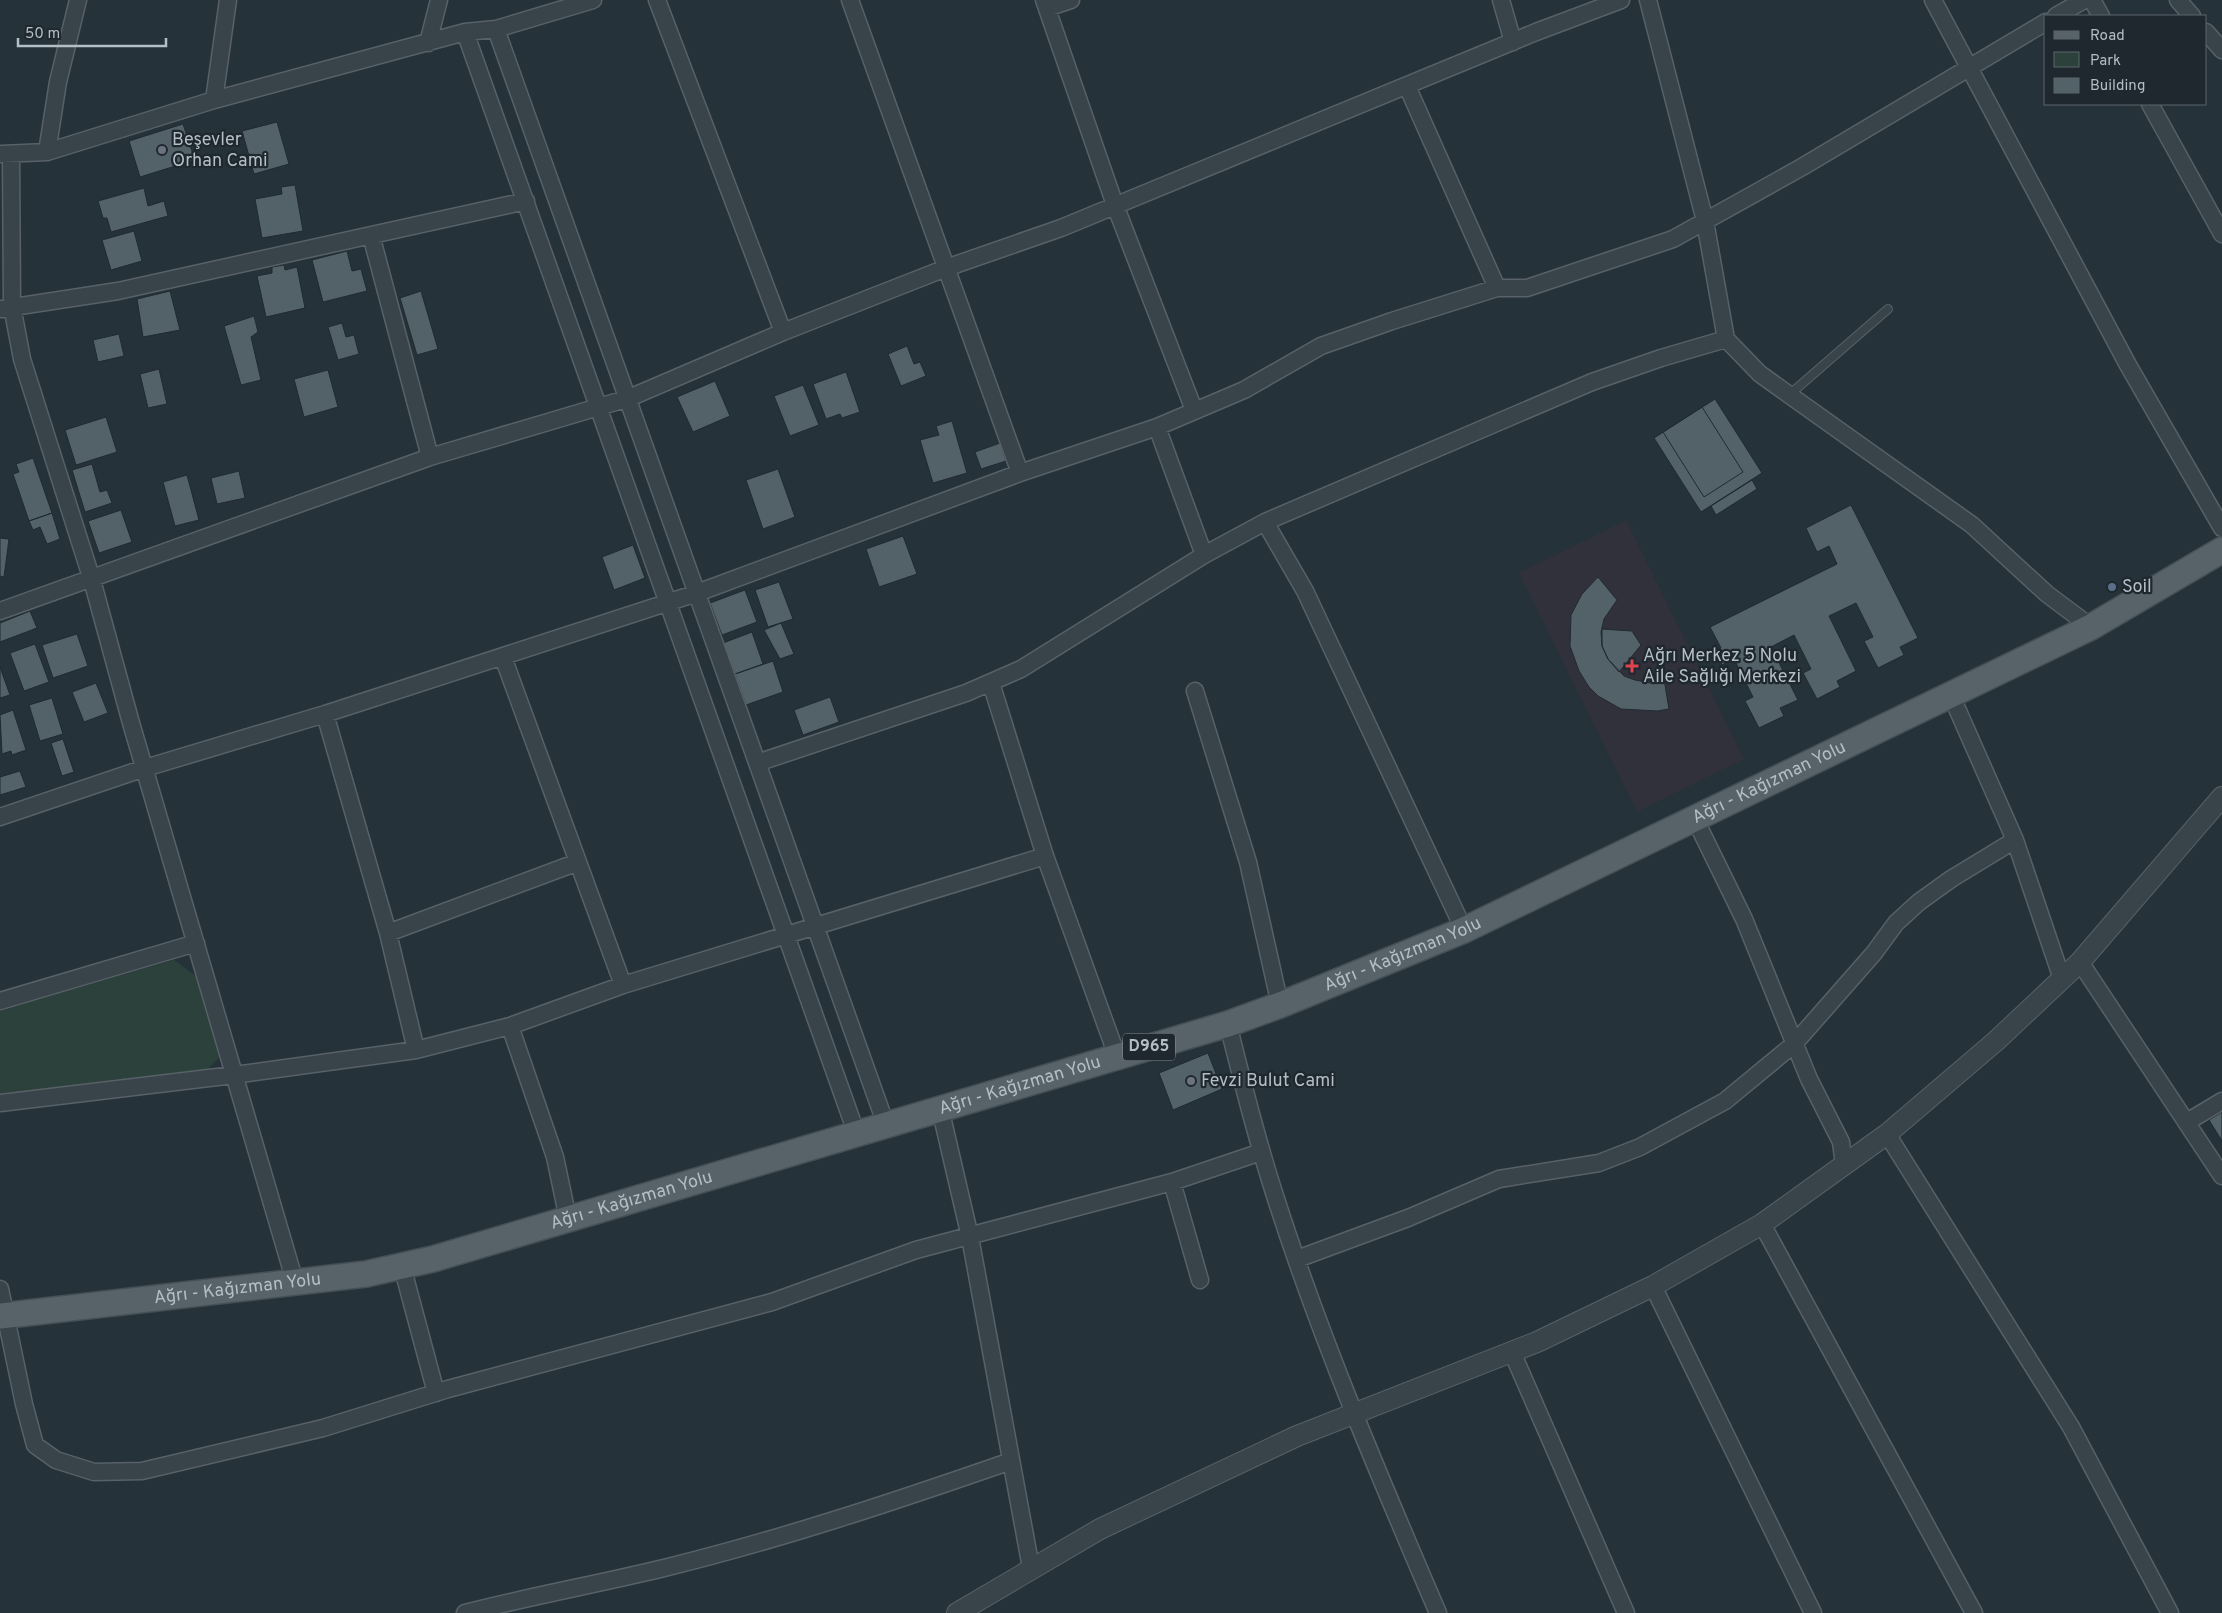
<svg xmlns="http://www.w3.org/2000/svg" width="2222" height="1613" viewBox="0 0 2222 1613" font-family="Overpass,sans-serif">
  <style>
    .medical { fill: #30313b }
    .green { fill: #2d413c }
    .building { fill: #536169; stroke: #202a30 }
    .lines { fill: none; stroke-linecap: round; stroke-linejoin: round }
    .service-casing { stroke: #576167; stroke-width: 10 }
    .minor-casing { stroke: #576167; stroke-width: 19 }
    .tertiary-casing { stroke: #576167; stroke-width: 22 }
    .primary-casing { stroke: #454f55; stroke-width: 28 }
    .service { stroke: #39434a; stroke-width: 8 }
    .minor { stroke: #39434a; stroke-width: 16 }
    .tertiary { stroke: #39434a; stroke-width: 20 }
    .primary { stroke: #576369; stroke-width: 25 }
    .worship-dot { fill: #6b7280; stroke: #1e282e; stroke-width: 2 }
    .service-dot { fill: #5c6f8a; stroke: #1e282e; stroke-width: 2 }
    .health-dot { fill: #e0444e; stroke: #1e282e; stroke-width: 2 }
    .labels { text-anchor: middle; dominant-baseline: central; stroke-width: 4.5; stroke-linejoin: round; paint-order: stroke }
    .shield { fill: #1e282e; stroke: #879198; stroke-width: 1 }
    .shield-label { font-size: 16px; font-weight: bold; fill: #b4bec5 }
    .poi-label { font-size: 18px; fill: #b4bec5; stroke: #1e282e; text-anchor: start }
    .street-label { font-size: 18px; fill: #b4bec5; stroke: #1e282e }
  </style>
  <rect width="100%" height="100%" fill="#253239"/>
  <path class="medical" d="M1626,520L1744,759L1637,812L1519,573Z"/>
  <path class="green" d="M174,960L196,976L220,1057L207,1070L0,1097V1010Z"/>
  <path class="building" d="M277,122L289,164L254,174L242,131Z
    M183,124L195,160L140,177L129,141Z
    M295,185L303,231L262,238L255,199L282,194L281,187Z
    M144,188L148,206L164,201L168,216L111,232L107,218H103L98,201Z
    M134,231L142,261L111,270L102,240Z
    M347,251L352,271L361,269L367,291L323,302L312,260Z
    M284,265L285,270L297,267L305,308L266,317L257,276L272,273V267Z
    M170,291L180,330L143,337L137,299Z
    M421,291L438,349L417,355L400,298Z
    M254,316L258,332L251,337L261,380L241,385L224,326Z
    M342,323L346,337L354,335L359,354L338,360L328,327Z
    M119,334L124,356L98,362L93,340Z
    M907,346L914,364L920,362L926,376L901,386L888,354Z
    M159,369L167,404L148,408L140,374Z
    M328,370L338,407L304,417L294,379Z
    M846,372L860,412L842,418L840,414L826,419L813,384Z
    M715,381L730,416L693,432L677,397Z
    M803,385L819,425L790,436L774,396Z
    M1715,399L1762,473L1701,512L1654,438Z
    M1702,407L1743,472L1704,497L1663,432Z
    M106,417L117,452L76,465L65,430Z
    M952,421L967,473L933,483L920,440L939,435L936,426Z
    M1000,443L1006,461L981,469L975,452Z
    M33,458L52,513L29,521L13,474L19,472L16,464Z
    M92,464L100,492L107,490L112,503L85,512L72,470Z
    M778,469L795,517L763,529L746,480Z
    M239,471L245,498L217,504L211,478Z
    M187,475L199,520L175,526L163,482Z
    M1752,480L1757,489L1716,515L1711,506Z
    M1851,505L1918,638L1900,647L1904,655L1878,668L1864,641L1873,637L1856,603L1829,616L1856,671L1837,681L1840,687L1817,699L1803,673L1811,669L1794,635L1771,647L1798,700L1780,708L1784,716L1759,728L1745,701L1753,697L1734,659L1722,665L1715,651L1721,648L1710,627L1837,564L1829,546L1817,552L1806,528Z
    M121,510L132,542L99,553L88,521Z
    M52,513L60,539L47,544L40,527L33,530L29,521Z
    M903,536L917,574L879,587L866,549Z
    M0,538L9,539L4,577L0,576Z
    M633,545L645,578L614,590L602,557Z
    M1598,577L1617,600L1604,619L1601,632L1602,646L1608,659L1624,676L1635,680L1650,683L1664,679L1669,709L1657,711L1621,709L1598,696L1589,687L1579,671L1570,646L1571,615L1582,594Z
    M779,582L793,619L768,627L755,590Z
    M745,590L757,622L722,635L710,603Z
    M30,611L37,628L0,642V623Z
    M781,623L794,654L780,659L764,630Z
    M1602,629L1632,631L1641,645L1619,672L1608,659L1602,646Z
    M752,632L763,664L735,674L723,643Z
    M77,634L88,666L53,678L42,645Z
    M35,644L49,682L24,691L10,653Z
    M773,661L783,692L746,705L735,674Z
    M0,667L10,695L0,698Z
    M96,683L108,713L84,722L72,692Z
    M830,697L839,722L803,735L794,710Z
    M52,698L63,734L40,741L29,705Z
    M13,710L26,750L12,755L11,751L2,754L0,715Z
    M63,739L74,772L62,776L51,743Z
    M20,771L26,787L0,795V777Z
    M1208,1053L1222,1089L1173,1110L1159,1073Z
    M2222,1112V1141L2209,1120Z"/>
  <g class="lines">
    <defs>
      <path id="service" d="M1789,395L1888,309"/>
      <path id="minor" d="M657,0L783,332
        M850,0L1020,473
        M1044,0L1115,205L1194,410
        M1501,0L1513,42
        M1648,0L1705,221L1726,339
        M1933,0L2128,365L2222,528
        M2092,0L2101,16
        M2178,0L2192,16
        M1047,8L1071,0
        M2056,16L2084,0
        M496,29L886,1125
        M465,32L857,1135
        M2206,32L2222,50
        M428,43L439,0
        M1407,86L1497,288
        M214,100L228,0
        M2150,104L2222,234
        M47,152L58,82L78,0
        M1,154L47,152L214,100L465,32L496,29L593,0
        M11,154L12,306L22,359L92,580L131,723L295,1282
        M371,235L430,457
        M0,309L118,291L526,201
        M1157,427L1204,555
        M1265,522L1305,591L1464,930
        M0,611L430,457L629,398L783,332L946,268L1061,228L1536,32L1621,0
        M503,657L623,985
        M991,683L1045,856L1117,1056
        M1195,691L1248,862L1280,1005
        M1951,695L2015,840L2062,979
        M325,714L388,933L416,1050
        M757,763L966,693L1021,669L1204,555L1265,522L1592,382L1661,358L1726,339L1760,374L1972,525L2047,594L2091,627
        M0,817L145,768L325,714L697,593L1020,473L1157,427L1244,390L1321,346L1392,321L1497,288H1527L1673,239L1802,167L2046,22
        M1695,819L1744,919L1809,1079L1841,1142L1844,1165
        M388,933L578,862
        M2080,962L2222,1176
        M0,1001L196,943
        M1228,1024C1243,1084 1258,1144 1277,1202C1322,1342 1380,1478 1438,1613
        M510,1026L555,1157L568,1219
        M0,1103L234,1075L416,1050L510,1026L623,985L1045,856
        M940,1108L970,1237L1031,1568
        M2187,1122L2222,1101
        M1887,1134L2071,1427L2170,1613
        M1172,1182L1200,1280
        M1762,1224L1974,1613
        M1297,1259L1408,1218L1499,1179L1599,1163L1640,1147L1725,1101L1794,1044L1874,953L1896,923L1919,902L1951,879L2015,840
        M402,1266L436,1393
        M1653,1286L1813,1613
        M0,1289L24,1404L35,1445L56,1460L94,1472L142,1471L323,1428L448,1389L772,1302L916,1250L1172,1182L1261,1152
        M1512,1352L1626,1613
        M465,1613C531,1596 598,1584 664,1568C782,1539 896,1501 1011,1461"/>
      <path id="tertiary" d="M957,1613L1100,1529L1297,1436L1537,1342L1653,1286L1762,1224L1887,1134L1996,1041L2080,962L2222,797"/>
      <g id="primary">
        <path id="s1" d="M0,1316L366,1274L433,1259L1228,1024L1280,1005L1464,930L2091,627L2222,550"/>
      </g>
    </defs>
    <use href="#service" class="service-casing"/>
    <use href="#minor" class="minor-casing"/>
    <use href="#tertiary" class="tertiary-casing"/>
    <use href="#primary" class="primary-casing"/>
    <use href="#service" class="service"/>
    <use href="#minor" class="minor"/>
    <use href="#tertiary" class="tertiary"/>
    <use href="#primary" class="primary"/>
  </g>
  <g class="worship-dot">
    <circle cx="162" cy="150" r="5"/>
    <circle cx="1191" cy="1081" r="5"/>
  </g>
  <circle class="service-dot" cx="2112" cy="587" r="5"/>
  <path class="health-dot" d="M1629.5 658.5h5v5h5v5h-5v5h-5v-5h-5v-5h5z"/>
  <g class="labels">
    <rect class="shield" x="1123" y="1033.5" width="52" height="27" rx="4"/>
    <g class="shield-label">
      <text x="1149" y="1047">D965</text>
    </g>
    <g class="poi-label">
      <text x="172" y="140">Beşevler<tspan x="172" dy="21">Orhan Cami</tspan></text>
      <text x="2122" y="587">Soil</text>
      <text x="1643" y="656">Ağrı Merkez 5 Nolu<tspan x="1643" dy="21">Aile Sağlığı Merkezi</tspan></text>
      <text x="1201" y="1081">Fevzi Bulut Cami</text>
    </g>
    <g class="street-label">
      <text stroke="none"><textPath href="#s1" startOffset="1859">Ağrı - Kağızman Yolu</textPath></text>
      <text stroke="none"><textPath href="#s1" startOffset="1454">Ağrı - Kağızman Yolu</textPath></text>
      <text stroke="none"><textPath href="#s1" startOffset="1049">Ağrı - Kağızman Yolu</textPath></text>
      <text stroke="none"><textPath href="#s1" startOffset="644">Ağrı - Kağızman Yolu</textPath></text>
      <text stroke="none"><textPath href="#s1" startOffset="239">Ağrı - Kağızman Yolu</textPath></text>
    </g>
  </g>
  <rect x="2044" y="15" width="162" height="90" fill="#1e282e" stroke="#5a646a"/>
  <rect x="2054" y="31" width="25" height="8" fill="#576369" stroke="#5a646a"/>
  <text x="2090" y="40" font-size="15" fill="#b4bec5">Road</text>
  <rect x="2054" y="52" width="25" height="15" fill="#2d413c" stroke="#5a646a"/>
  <text x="2090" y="65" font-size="15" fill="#b4bec5">Park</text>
  <rect x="2054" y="78" width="25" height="15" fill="#536169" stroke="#5a646a"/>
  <text x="2090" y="90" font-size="15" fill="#b4bec5">Building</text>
  <path d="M18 38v8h148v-8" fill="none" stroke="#b4bec5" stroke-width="2.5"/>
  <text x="25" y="38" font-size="15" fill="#b4bec5" stroke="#1e282e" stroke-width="4" paint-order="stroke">50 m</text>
</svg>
